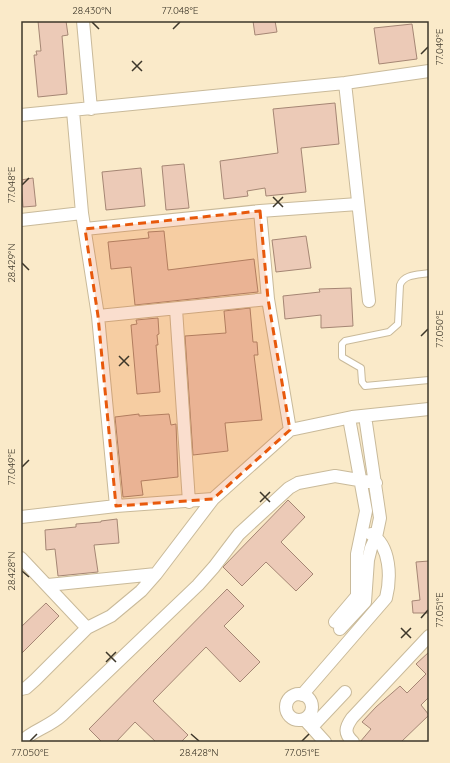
<svg xmlns="http://www.w3.org/2000/svg" width="450" height="763" viewBox="0 0 450 763" font-family="Quicksand,sans-serif">
  <style>
    .building { fill: #eccab7; stroke: #a58674 }
    .lines { fill: none; stroke-linecap: round; stroke-linejoin: round }
    .service-casing { stroke: #c9ba9a; stroke-width: 8 }
    .minor-casing { stroke: #c9ba9a; stroke-width: 14 }
    .service { stroke: #fff; stroke-width: 6 }
    .minor { stroke: #fff; stroke-width: 12 }
    .marked { fill: #e8590c; fill-opacity: 0.2; stroke: #e8590c; stroke-width: 3; stroke-dasharray: 8 5; stroke-linejoin: round }
    .ticks { fill: none; stroke: #3d372a; stroke-width: 1.5 }
    .neatline { fill: none; stroke: #3d372a; stroke-width: 1.5 }
    .ticks-label { font-size: 10px; text-anchor: middle; fill: #3d372a }
  </style>
  <rect width="100%" height="100%" fill="#faeac9"/>
  <path class="building" d="M38,21H66L68,35L62,36L67,94L38,97L34,55H37L36,51H41Z
    M253,21H275L277,32L255,35Z
    M412,24L417,59L379,64L374,28Z
    M335,103L339,144L301,148L306,192L266,196L265,188L247,191L248,196L224,199L220,161L278,153L273,109Z
    M184,164L189,208L166,210L162,166Z
    M141,168L145,206L106,210L102,172Z
    M33,178L36,206L23,207L21,180Z
    M164,231L168,270L254,259L258,292L135,305L131,267L111,269L108,242L149,238L148,232Z
    M306,236L311,268L276,272L272,240Z
    M351,288L353,326L321,328V315L285,319L283,296L320,292L319,289Z
    M250,308L253,342H257L258,355H254L262,420L225,423L228,451L193,455L185,336L226,333L224,311Z
    M158,318L159,334L157,335L158,345H156L160,392L137,394L131,325L137,324L136,320Z
    M139,414V416L169,414L171,425L176,424L178,477L141,481L143,495L123,497L115,417Z
    M288,500L305,517L281,542L313,574L296,591L266,562L242,586L223,567Z
    M117,519L119,543L94,545L98,572L58,576L55,549L46,550L45,530L76,527V524L101,522V521Z
    M429,561V613H413L412,601L420,600L416,562Z
    M227,589L244,606L224,626L260,662L240,682L206,647L153,701L188,735L181,742H156L135,722L116,742H102L89,729Z
    M46,603L59,616L21,654V627Z
    M429,652V697L421,705L429,715L401,742H360L371,729L362,722L376,707L400,686L407,693L426,674L416,664Z"/>
  <g class="lines">
    <defs>
      <path id="service" d="M429,273C418,275 404,274 400,285L398,324L389,332L345,341L342,344V357L361,368L362,382L365,386L429,380"/>
      <path id="minor" d="M83,21L91,109
        M345,83L369,301
        M73,111L82,213L98,316L116,506
        M21,115L345,83L429,71
        M260,211L268,299L290,430
        M21,220L82,213
        M85,229L260,211L358,204
        M176,309L189,502
        M98,316L268,299
        M21,517L116,506L213,499
        M21,558L87,628
        M48,585L156,574
        M335,622L357,596V554L366,511L349,418
        M340,629L365,602L368,560L371,548L376,537L380,518L365,416
        M21,689L26,688L35,680L87,628L111,616L141,591L156,574L213,499L290,430L352,417L429,409
        M286 707a13 13 0 1 1 26 0a13 13 0 1 1-26 0Z
        M302,695L386,598C391,578 391,546 371,534
        M306,721L325,742
        M312,727L345,692
        M21,742C33,730 49,727 62,715L198,585L214,567L239,534L289,488L298,483L335,476L376,483
        M353,742C344,733 345,728 352,718L429,636"/>
    </defs>
    <use href="#service" class="service-casing"/>
    <use href="#minor" class="minor-casing"/>
    <use href="#service" class="service"/>
    <use href="#minor" class="minor"/>
  </g>
  <path class="marked" d="M260,211L268,299L290,430L213,499L116,506L98,316L85,229Z"/>
  <path class="ticks" d="M92,22L99,29M173,29L180,22M421,54L428,47M132,61L142,71M132,71L142,61M22,185L29,178M273,197L283,207M273,207L283,197M22,263L29,270M421,336L428,329M119,356L129,366M119,366L129,356M22,467L29,460M260,492L270,502M260,502L270,492M22,571L29,577M421,618L428,610M401,628L411,638M401,638L411,628M106,652L116,662M106,662L116,652M191,734L199,741M30,741L37,734M302,741L309,734"/>
  <rect width="450" height="763" fill="none" stroke="#faeac9" stroke-width="44"/>
  <rect x="22" y="22" width="406" height="719" class="neatline"/>
  <g class="ticks-label">
    <text x="92" y="14">28.430°N</text>
    <text x="180" y="14">77.048°E</text>
    <text transform="translate(439 47) rotate(-90)" y="4">77.049°E</text>
    <text transform="translate(11 185) rotate(-90)" y="4">77.048°E</text>
    <text transform="translate(11 263) rotate(-90)" y="4">28.429°N</text>
    <text transform="translate(439 329) rotate(-90)" y="4">77.050°E</text>
    <text transform="translate(11 467) rotate(-90)" y="4">77.049°E</text>
    <text transform="translate(11 571) rotate(-90)" y="4">28.428°N</text>
    <text transform="translate(439 610) rotate(-90)" y="4">77.051°E</text>
    <text x="30" y="756">77.050°E</text>
    <text x="199" y="756">28.428°N</text>
    <text x="302" y="756">77.051°E</text>
  </g>
</svg>
